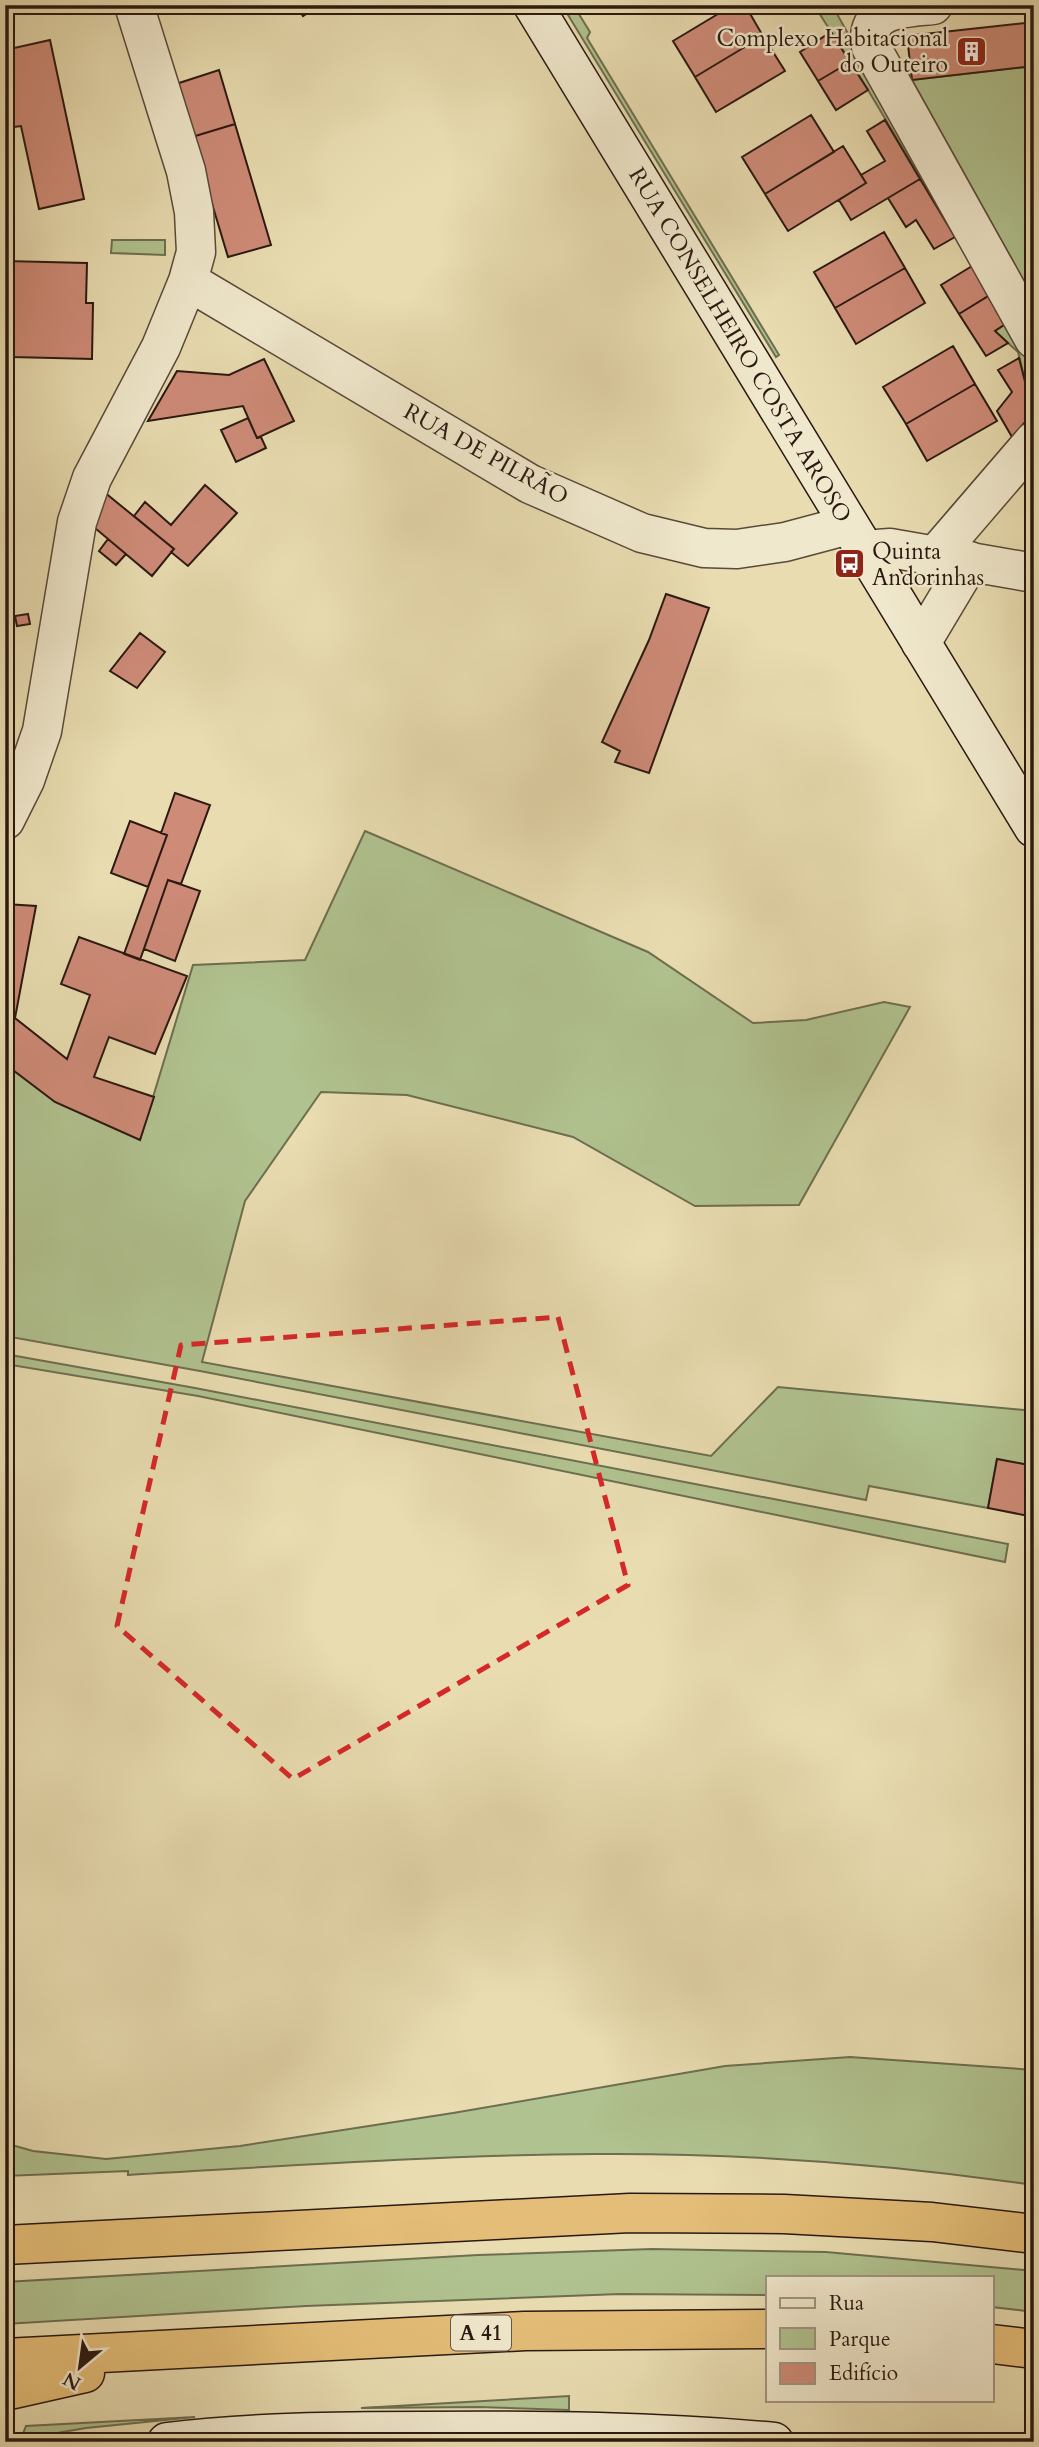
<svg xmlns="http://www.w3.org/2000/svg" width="1039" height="2447" viewBox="0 0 1039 2447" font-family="Cardo,serif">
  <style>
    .green { fill: #b0c28f; stroke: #6e6e50; stroke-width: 2 }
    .building { fill: #ce8b78; stroke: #2b1911; stroke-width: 2 }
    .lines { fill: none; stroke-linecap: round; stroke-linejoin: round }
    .street-casing { stroke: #5a4a39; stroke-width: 41 }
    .secondary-casing { stroke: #2b1911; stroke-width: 41 }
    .highway-casing { stroke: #2b1911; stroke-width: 41 }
    .street { stroke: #f0e8cc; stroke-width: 38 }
    .secondary { stroke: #f0e8cc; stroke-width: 38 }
    .highway { stroke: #e4be78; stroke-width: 38 }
    .marked { fill: none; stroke: #d62828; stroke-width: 5; stroke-dasharray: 14 9; stroke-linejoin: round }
    .labels { text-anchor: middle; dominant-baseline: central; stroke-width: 5; stroke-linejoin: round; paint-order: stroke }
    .shield { fill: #f0e8cc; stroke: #665749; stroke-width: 2 }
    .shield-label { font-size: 21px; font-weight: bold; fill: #2b1911 }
    .poi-label { font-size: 23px; fill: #2b1911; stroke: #f0e8cc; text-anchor: end }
    .street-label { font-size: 23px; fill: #2b1911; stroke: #f0e8cc }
  </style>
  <rect width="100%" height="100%" fill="#e8dcb0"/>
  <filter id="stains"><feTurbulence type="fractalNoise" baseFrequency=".00286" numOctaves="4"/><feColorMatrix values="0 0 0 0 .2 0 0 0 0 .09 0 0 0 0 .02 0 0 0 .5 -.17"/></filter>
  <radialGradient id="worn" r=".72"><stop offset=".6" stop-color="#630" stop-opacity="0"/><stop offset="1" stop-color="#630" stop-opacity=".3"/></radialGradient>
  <path class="green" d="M814,5H832L1034,367V420L935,534L929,533L1033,412L1018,352L995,331L1007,323L868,90Z
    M571,7L577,11L590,32L587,38L779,355L776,357L565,10Z
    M1034,66L1033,290L1034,299L912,80Z
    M112,240H165V255L111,253Z
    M365,831L648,952L753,1023L806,1020L884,1002L910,1007L799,1205L695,1206L573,1137L407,1095L321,1092L245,1201L202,1362L711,1456L778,1387L1034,1411V1466L997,1459L988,1508L869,1486L866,1500L200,1371L5,1336V1064L55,1102L140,1140L193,965L305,960Z
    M5,1354L195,1388L1008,1544L1005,1562L198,1396L5,1364Z
    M850,2057L1034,2070V2185C889,2164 742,2153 595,2154C440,2155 283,2166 128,2175V2171L5,2176V2143L33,2151L106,2159L240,2146L453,2113L725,2066Z
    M652,2249L826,2252L1034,2271V2312L992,2307V2277H768V2295L620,2294L306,2306L5,2324V2282L478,2255Z
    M569,2396V2410L478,2407L361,2408Z
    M195,2417L86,2428L5,2442V2438L22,2436L26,2426Z"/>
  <path class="building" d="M296,5H320L303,16Z
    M733,5H745L763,36L695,77L673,41Z
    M1034,22V66L912,80L907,36Z
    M831,32L850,62L818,81L800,52Z
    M763,36L785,71L716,112L695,77Z
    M50,40L84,199L39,209L21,126L7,128L5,121V50Z
    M850,62L868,90L836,110L818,81Z
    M219,70L235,124L192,137L176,84Z
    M811,115L834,152L765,194L742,157Z
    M885,120L920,179L851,220L839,200L866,183L861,175L885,161L867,131Z
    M235,124L271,245L228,257L192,137Z
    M843,146L866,183L788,231L765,194Z
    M920,179L955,237L934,249L916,220L906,227L888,198Z
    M884,232L905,268L835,308L814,272Z
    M5,261L87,263L86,303H93L92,359L13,357L14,320H9L10,290H5Z
    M972,266L990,295L959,314L941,285Z
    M905,268L925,303L856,344L835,308Z
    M990,295L1007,323L995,331L1008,343L986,356L959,314Z
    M953,346L975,384L906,424L883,387Z
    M1019,358L1033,413L1012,437L997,411L1012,392L998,370Z
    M264,359L294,421L257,438L243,406L148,421L177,371L229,375Z
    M975,384L997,421L927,461L906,424Z
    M248,418L257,438L261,437L266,448L236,462L221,430Z
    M205,485L237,513L188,566L171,552L174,549L134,516L145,502L171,525Z
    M98,487L174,549L152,576L89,523Z
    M108,539L126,554L116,565L99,551Z
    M666,594L709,608L649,773L615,762L620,751L602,742L649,640Z
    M28,614L30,624L17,626L15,616Z
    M140,633L165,652L137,688L110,671Z
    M175,793L210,805L181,884L168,880L140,960L124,954L167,835L161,833Z
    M130,821L167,835L148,887L111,873Z
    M168,880L200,891L175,961L144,949Z
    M5,904L36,906L15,1018L67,1059L90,995L61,984L79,937L187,976L155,1054L109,1037L94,1077L154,1097L140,1140L55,1102L5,1064Z
    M997,1459L1034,1466V1517L988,1508Z"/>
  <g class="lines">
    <defs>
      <path id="street" d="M933,5C906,8 863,7 871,47L1034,339
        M188,281L530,484L642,533L704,548L737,549L785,542L849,525
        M864,550L890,548L1034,573
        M936,555L1034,441
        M921,643L970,561
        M5,820L25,780L42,731L77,522L92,478L161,347L188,281L196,252L194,212L186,171L134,5"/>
      <path id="secondary" d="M533,5L1034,828
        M167,2442C251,2432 338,2431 423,2431C540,2430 657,2431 774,2442"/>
      <path id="highway" d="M5,2245L630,2213L784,2214L932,2222L1034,2234
        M992,2344L1034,2349
        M5,2358L525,2331L768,2329
        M5,2391L85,2373"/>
    </defs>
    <use href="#street" class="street-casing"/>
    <use href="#secondary" class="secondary-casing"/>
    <use href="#highway" class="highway-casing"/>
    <use href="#street" class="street"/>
    <use href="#secondary" class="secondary"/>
    <use href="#highway" class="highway"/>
  </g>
  <path class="marked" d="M558,1317L628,1585L293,1779L117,1626L181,1345Z"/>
  <defs>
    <symbol id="building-square" viewBox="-11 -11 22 22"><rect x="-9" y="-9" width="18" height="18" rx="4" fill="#8f2418" stroke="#f0e8cc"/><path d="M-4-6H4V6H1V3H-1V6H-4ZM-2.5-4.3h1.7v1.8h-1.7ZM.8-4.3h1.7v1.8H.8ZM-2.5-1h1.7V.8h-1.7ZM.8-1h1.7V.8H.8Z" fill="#fff"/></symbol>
    <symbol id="bus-square" viewBox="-11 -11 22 22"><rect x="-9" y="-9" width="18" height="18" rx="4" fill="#8f2418" stroke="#f0e8cc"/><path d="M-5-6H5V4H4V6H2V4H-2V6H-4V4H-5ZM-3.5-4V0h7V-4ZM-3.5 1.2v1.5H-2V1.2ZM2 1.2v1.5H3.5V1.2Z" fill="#fff"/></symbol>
  </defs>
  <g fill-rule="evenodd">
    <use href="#building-square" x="954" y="34" width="35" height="35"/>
    <use href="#bus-square" x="832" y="546" width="35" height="35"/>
  </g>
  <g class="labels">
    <rect class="shield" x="451" y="2315.5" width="60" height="35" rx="5"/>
    <g class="shield-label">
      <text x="481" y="2333">A 41</text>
    </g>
    <g class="poi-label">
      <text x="948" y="38">Complexo Habitacional<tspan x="948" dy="26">do Outeiro</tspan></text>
      <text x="872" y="551" text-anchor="start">Quinta<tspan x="872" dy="26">Andorinhas</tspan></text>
    </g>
    <g class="street-label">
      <text transform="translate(740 345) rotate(59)">RUA CONSELHEIRO COSTA AROSO</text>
      <text transform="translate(486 454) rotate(29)">RUA DE PILRÃO</text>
    </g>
  </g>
  <rect width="1039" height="2447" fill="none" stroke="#e8dcb0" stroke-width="28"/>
  <rect x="7" y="7" width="1025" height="2433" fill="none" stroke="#2b1911" stroke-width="3.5"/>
  <rect x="14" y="14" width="1011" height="2419" fill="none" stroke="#2b1911" stroke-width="2"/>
  <rect x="766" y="2276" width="228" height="126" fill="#f0e8cc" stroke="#a19581" stroke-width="2"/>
  <rect x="780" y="2298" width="35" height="10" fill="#f0e8cc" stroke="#a19581" stroke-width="2"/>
  <text x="829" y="2310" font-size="21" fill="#2b1911">Rua</text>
  <rect x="780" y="2328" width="35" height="21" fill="#b0c28f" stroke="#a19581" stroke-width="2"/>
  <text x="829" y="2346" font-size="21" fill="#2b1911">Parque</text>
  <rect x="780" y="2363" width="35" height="21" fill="#ce8b78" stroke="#a19581" stroke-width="2"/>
  <text x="829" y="2380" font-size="21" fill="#2b1911">Edifício</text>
  <g transform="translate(80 2367) rotate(209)" stroke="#f0e8cc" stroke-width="5" paint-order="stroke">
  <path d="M0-5L12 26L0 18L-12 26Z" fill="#2b1911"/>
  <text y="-10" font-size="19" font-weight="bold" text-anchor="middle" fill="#2b1911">N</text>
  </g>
  <rect width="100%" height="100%" filter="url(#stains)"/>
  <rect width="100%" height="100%" fill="url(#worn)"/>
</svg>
